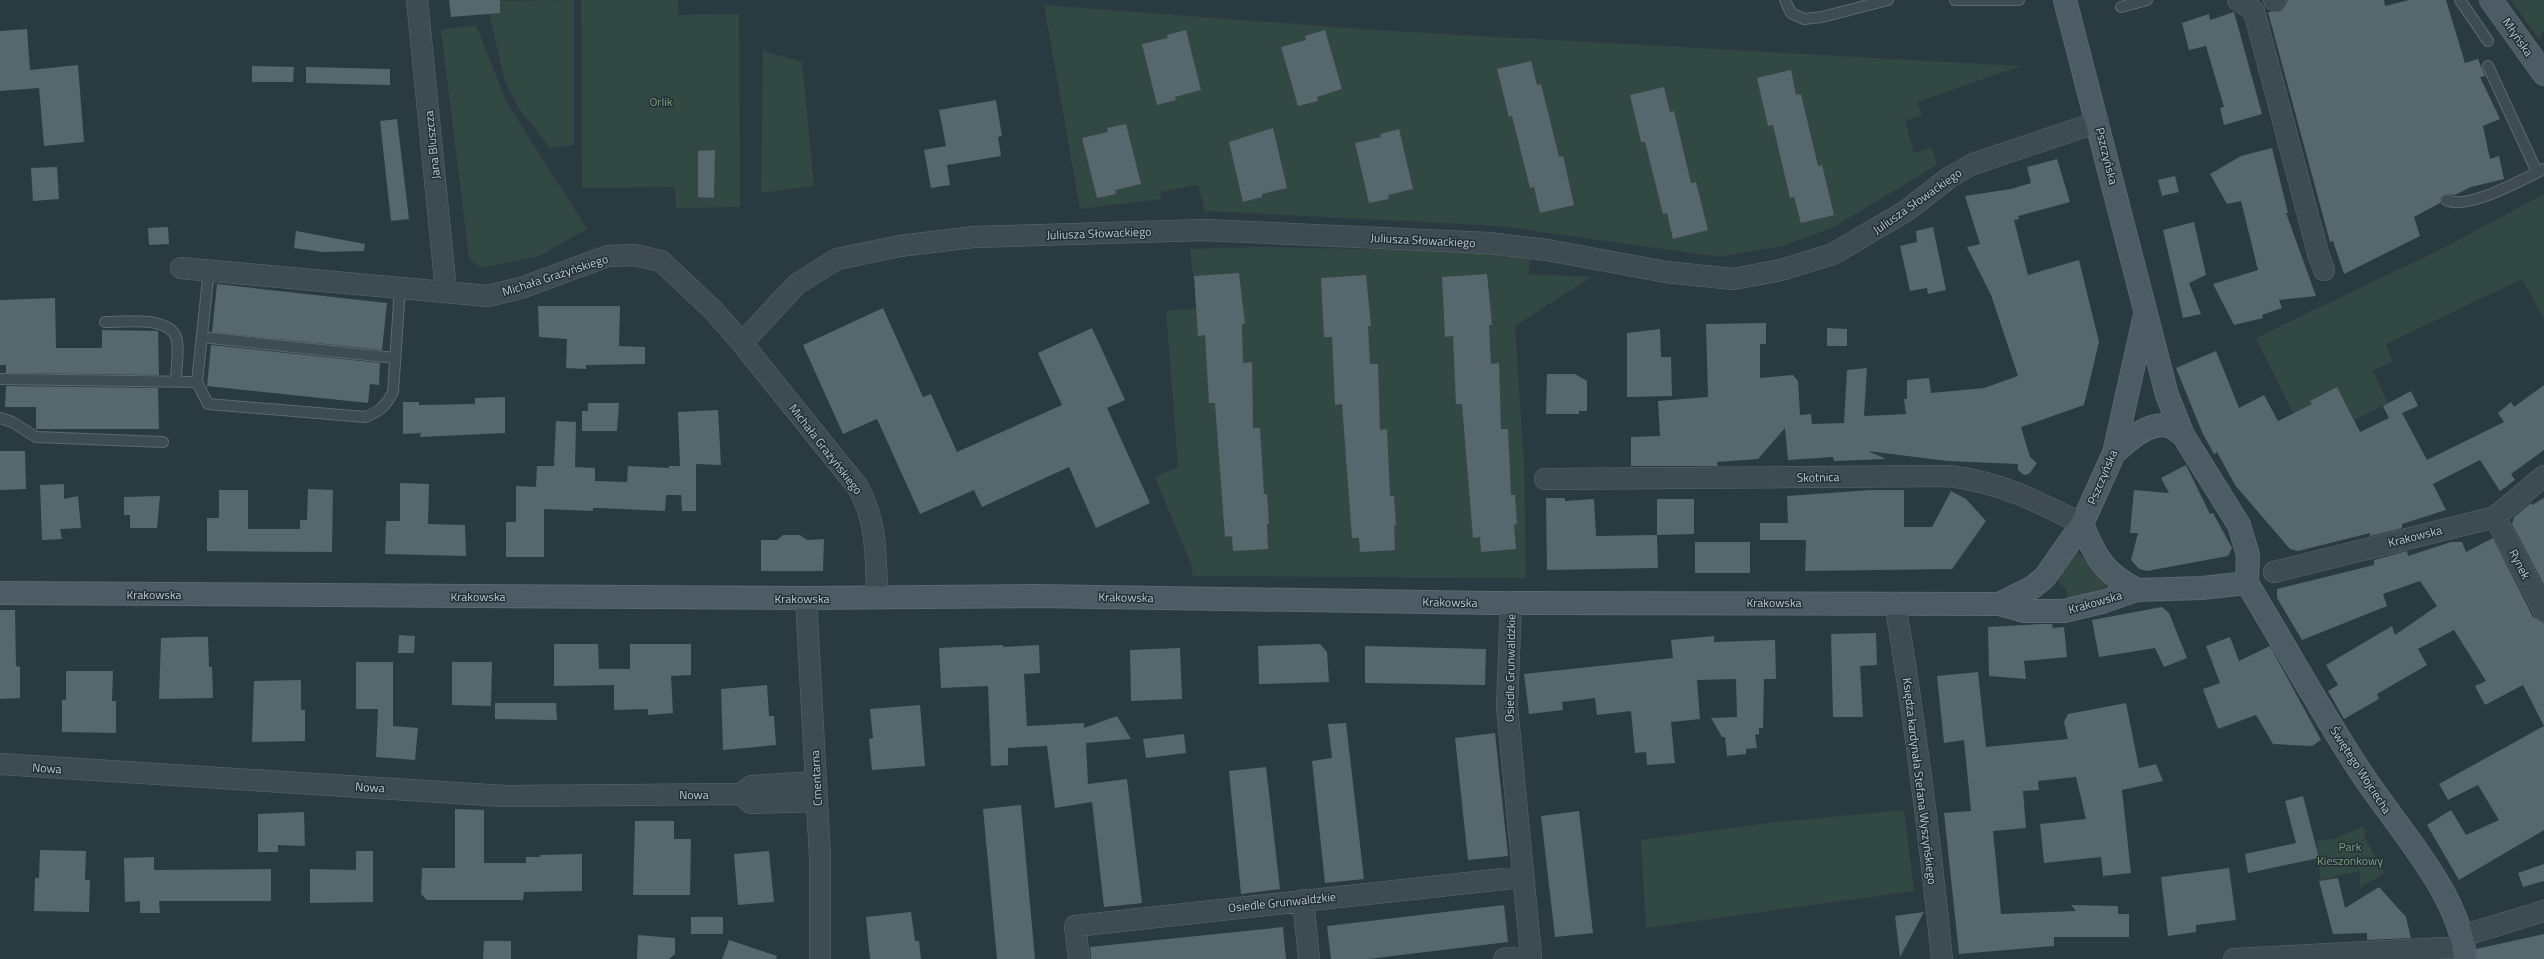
<svg xmlns="http://www.w3.org/2000/svg" width="2544" height="959" viewBox="0 0 2544 959" font-family="'Titillium Web',sans-serif">
  <style>
    .green { fill: #324943 }
    .building { fill: #56676e }
    .lines { fill: none; stroke-linecap: round; stroke-linejoin: round }
    .lane-casing { stroke: #5c686f; stroke-width: 12 }
    .street-casing { stroke: #5c686f; stroke-width: 22 }
    .secondary-casing { stroke: #5c686f; stroke-width: 24 }
    .lane { stroke: #3e4b51; stroke-width: 10 }
    .street { stroke: #3e4b51; stroke-width: 21 }
    .secondary { stroke: #4c5b64; stroke-width: 22 }
    .labels { text-anchor: middle; dominant-baseline: central; stroke-width: 3; stroke-linejoin: round; paint-order: stroke }
    .street-label { font-size: 12px; fill: #bbc5cb; stroke: #233037 }
    .park-label { font-size: 12px; fill: #7c9f7c; stroke: #233037 }
  </style>
  <rect width="100%" height="100%" fill="#2a3a41"/>
  <path class="green" d="M574,0V145L550,148L518,107L505,81L486,1Z
    M581,0H678V15L739,14L740,207L676,208L675,187L582,188Z
    M2511,0H2544V29L2539,40Z
    M1044,5L1375,30L2021,66L1917,102L1922,115L1905,121L1914,153L1932,148L1937,165L1832,228L1782,246L1720,257L1500,226L1205,211L1198,185L1160,192L1162,199L1080,209Z
    M476,25L506,101L587,229L539,256L481,268L469,258L441,30Z
    M763,49L767,52L802,62L814,186L761,193Z
    M2544,194V319L2522,279L2386,344L2392,361L2373,371L2388,403L2354,420L2337,387L2310,401L2312,404L2293,413L2256,338L2447,246Z
    M1261,247L1480,251L1531,257L1528,274L1591,277L1515,326L1524,465L1526,578L1193,576L1191,564L1155,477L1178,467L1166,311L1203,308L1192,270L1190,249Z
    M2075,550L2110,584L2085,597L2067,599L2066,589L2055,578Z
    M1904,810L1914,891L1646,928L1641,840L1768,823Z
    M2363,826L2366,833L2363,834L2384,873L2360,888V871L2320,880L2317,840L2335,839Z"/>
  <path class="building" d="M449,0H500V13L451,17Z
    M2288,0H2384L2385,6L2409,0H2446L2465,63L2478,59L2485,76L2480,77L2500,119L2483,126L2490,159L2499,156L2504,179L2471,187L2455,195L2444,194L2440,198V203L2414,217L2420,236L2344,274L2333,241L2330,242L2268,12L2282,11Z
    M2234,12L2262,114L2224,125L2220,108L2224,107L2206,46L2189,50L2182,23L2209,14L2210,20Z
    M27,29L30,70L78,65L84,142L44,146L39,88L0,91V31Z
    M1186,30L1201,90L1175,97L1176,100L1157,105L1142,44L1168,38L1167,35Z
    M1325,30L1342,89L1317,97L1318,101L1298,106L1281,47L1306,40L1305,36Z
    M1531,61L1537,85L1541,84L1559,157L1563,156L1574,205L1540,213L1534,187L1530,188L1512,116L1509,117L1497,69Z
    M252,66L294,67L293,82H252Z
    M306,67L390,69V85L306,83Z
    M1791,70L1796,95L1801,94L1818,166L1822,165L1834,215L1801,223L1794,197L1790,198L1773,125L1768,126L1757,78Z
    M1664,87L1670,112L1674,111L1691,183L1696,182L1708,230L1673,239L1667,213L1663,214L1645,142H1641L1630,95Z
    M996,100L1002,136L998,137L1001,156L947,165L950,185L931,188L924,150L946,146L939,110Z
    M397,119L409,219L391,221L380,121Z
    M1126,124L1141,184L1115,190L1116,194L1097,198L1082,138L1108,132L1107,128Z
    M1273,128L1287,188L1262,194V197L1243,202L1229,142Z
    M1399,129L1413,189L1388,195L1389,199L1369,203L1355,143L1381,137L1380,134Z
    M2272,148L2288,213H2286L2316,296L2279,300L2282,308L2262,315L2263,318L2234,325L2213,284L2258,270L2241,201L2227,204L2210,174L2241,156Z
    M715,150L714,198L698,197V151Z
    M2057,159L2070,202L2018,216L2019,219L2014,220L2028,275L2079,260L2099,342L2084,405L2021,427L2030,457L2037,463L2029,474L2024,475L2018,470V464L1947,461L1868,451L1886,459L1834,461L1833,457L1788,460L1785,428L1758,459L1717,462L1718,466H1631V437L1660,436L1658,401L1708,397L1706,324L1766,323V344H1760V378L1793,375L1798,381L1800,415L1811,414L1812,424L1844,423L1847,370L1867,368L1864,416L1906,414L1904,399H1907V380L1929,378L1931,393L1984,388L2018,376L1991,295L1967,247L1980,244L1965,196L2011,189L2031,183L2027,167Z
    M57,167L59,199L33,201L31,168Z
    M2175,176L2179,192L2162,196L2158,180Z
    M2194,222L2206,275L2189,283L2201,314L2183,318L2163,230Z
    M168,227L169,244L149,245L148,228Z
    M1933,227L1946,290L1928,294L1927,288L1910,291L1900,246L1917,242L1916,231Z
    M296,231L365,244L364,251L323,252L294,248Z
    M1239,273L1245,324H1242L1243,363L1252,362L1253,428H1260L1264,494H1267L1269,524H1267L1268,549L1233,551L1232,536L1225,537L1215,403H1209L1205,335L1198,336L1194,276Z
    M1487,274L1492,325H1489L1491,364L1499,363L1501,429H1508L1511,495H1515L1517,524L1514,525L1516,549L1481,552L1480,537L1473,538L1462,404H1456L1453,336L1445,337L1442,277Z
    M1366,275L1371,326H1368L1370,364H1378L1380,430L1387,429L1390,496H1394L1396,525H1394L1395,550L1360,552L1359,538H1352L1342,404L1335,405L1332,337H1324L1321,278Z
    M217,284L387,303L382,350L212,332Z
    M55,298L56,348H102V330L158,331L159,375L6,373V365H0V300Z
    M538,306H620L619,346L645,347V364L586,365V369L566,368L567,339L539,337Z
    M883,308L923,397L931,394L957,452L1062,405L1038,353L1092,328L1125,400L1107,408L1150,503L1096,528L1069,467L982,507L974,490L920,514L877,419L843,434L803,345Z
    M1827,328L1847,329V346H1827Z
    M1660,329L1661,357H1671L1672,396L1627,397V333Z
    M211,345L380,363L379,385L370,384L368,403L207,386Z
    M2216,351L2239,408L2264,395L2278,421L2312,404L2310,401L2337,387L2360,432L2389,418L2383,406L2411,391L2418,406L2402,413L2427,460L2504,422L2498,413L2511,402L2514,407L2544,385V450L2511,474L2515,480L2500,491L2480,460L2433,484L2446,510L2402,524V528L2370,536V533L2298,551L2290,549L2235,485L2217,452L2214,454L2202,432L2176,368Z
    M1547,374H1575L1587,381V411H1579V414H1546Z
    M6,386L158,388L159,429H36V407H5Z
    M505,397V433L420,437L421,433L403,434V402H419V405L475,404V398Z
    M588,403H619L617,431H582V411H588Z
    M718,410L721,465L696,464V511H682L681,495H666L665,511L599,508H593V511L544,509V557H506V522H516V486L536,487L537,466H554L556,421L576,422L575,467L595,468V481L627,482L628,466L669,468V466H680L678,412Z
    M0,451H25L26,489L0,490Z
    M2186,465L2210,514L2213,513L2232,548L2228,556L2147,571L2139,569L2131,560L2138,533H2130L2134,490L2169,493L2161,478Z
    M400,483L429,484L428,524L465,525L466,556L385,554L386,521H400Z
    M64,484V499L78,496L81,528L60,529L62,539L42,540L40,485Z
    M308,489L333,490L332,552L207,551V518H219V490H248V529H300V520H307Z
    M1871,490H1904V527H1932L1951,491L1966,499L1986,521L1952,569L1805,571L1806,540H1760V523H1788L1787,496Z
    M160,496L157,528H130V515H124V497Z
    M1546,498H1565V501L1594,499L1596,536L1657,535L1658,568L1547,570Z
    M2544,498V585L2512,524L2514,517L2531,503L2532,505Z
    M1657,499H1694V534L1657,535Z
    M783,535H800L807,540L824,539L823,571H761V540H777Z
    M2493,538L2533,617L2544,623V726L2523,685L2485,705L2475,686L2486,681L2454,630L2418,649L2427,665L2377,694L2379,699L2344,719L2328,691L2338,685L2326,665L2392,626L2395,635L2437,606L2420,581L2383,594L2387,606L2302,640L2277,598V589L2374,565V560L2407,551L2408,556L2451,542H2462L2466,552Z
    M1695,542H1750V573H1695Z
    M2162,607L2169,613L2187,658L2164,667L2155,648L2099,657L2092,620Z
    M0,610H15L16,666L20,667V698L0,699Z
    M2043,624H2052L2053,628L2064,627L2067,657L2024,661L2026,679L1989,676L1988,627Z
    M1876,633L1877,665L1860,666L1863,717H1833L1831,634Z
    M399,635L415,636L414,653H398Z
    M1714,636V642L1775,640L1776,679H1764L1763,728H1759V734L1755,735L1757,748L1746,749V754L1727,756L1725,737H1722L1711,718L1737,717L1736,679L1697,680L1700,719L1671,722L1675,763L1647,765L1646,752L1635,753L1631,711L1597,715L1595,698L1562,702L1563,710L1529,714L1524,674L1673,658L1671,640Z
    M186,637H208L209,667H212L213,698L159,699L161,638Z
    M2230,637L2239,661L2270,646L2321,740L2312,746L2273,744L2256,715L2218,729L2203,689L2220,683L2206,646Z
    M554,644H598L599,669H630V644H691V675L671,676L673,713L648,715V709L614,710V685L554,686Z
    M1320,644L1327,652L1329,682L1259,684L1258,646Z
    M1003,645V647L1039,645L1040,673L1024,674L1027,726L1084,723V728L1117,716L1131,739L1086,743L1088,784L1127,779L1142,903L1104,907L1092,802L1055,808L1047,746L1008,748V765L991,766L988,686L941,688L939,648Z
    M1365,646L1486,649L1485,685L1365,683Z
    M1180,648L1182,699L1131,701L1130,650Z
    M356,662H393V726L418,728L415,760L376,757L378,709H356Z
    M452,662H492L491,706L452,705Z
    M66,671H113L112,701H116V733L62,732V700H66Z
    M1978,672L1986,747L2068,739L2064,722L2068,714L2126,703L2139,768L2156,764L2163,781L2122,790L2131,873L2103,876L2101,857L2044,863L2040,824L2086,819L2076,777L2038,781L2039,790L2023,791L2026,828L1993,831L2001,914L2076,911L2071,905L2118,906V914H2129V937H2054V946L1959,954L1944,813L1971,811L1964,740L1944,743L1937,676Z
    M301,680V710H305V741L252,742L254,681Z
    M767,685L769,716H774L776,745L723,750L721,689Z
    M495,703H556L557,720L495,719Z
    M920,705L925,766L872,770L869,739L873,738L870,709Z
    M1346,723L1364,879L1325,883L1312,761L1332,758L1328,724Z
    M2544,726V830L2459,880L2427,825L2451,810L2466,835L2499,820L2478,785L2448,800L2439,784Z
    M1495,733L1508,856L1468,860L1455,738Z
    M1184,734L1186,753L1146,758L1143,739Z
    M1266,767L1280,889L1241,894L1229,771Z
    M2303,796L2319,858L2248,873L2245,854L2296,843L2285,801Z
    M1021,805L1035,959H997L983,809Z
    M455,809L484,810V863H526V857H540V855L582,854V891L524,892L523,900H427L421,894L422,868H455Z
    M1579,811L1593,933L1555,937L1541,816Z
    M304,812L305,846L278,845V852H258V814Z
    M635,821H674V839H691L690,895H633Z
    M40,850L86,851L85,880H90L89,912L34,911L35,878H39Z
    M356,851H373V902L310,903V869L356,870Z
    M769,851L774,902L738,905L734,854Z
    M154,857V870L271,869V901H159L160,913H140V901L125,902L124,858Z
    M2544,864V881L2523,887L2518,873Z
    M2229,868L2236,920L2196,925V932L2168,936L2161,877Z
    M2338,878L2345,908L2379,887L2406,917L2411,938L2367,940V933L2333,934L2319,881Z
    M1504,905L1508,942L1368,959H1331L1327,926Z
    M911,912L915,941H919L921,959H870L866,917Z
    M1924,912L1900,957L1895,916Z
    M691,917H723V934H691Z
    M1283,927L1286,959H1091L1090,947Z
    M2544,934V959H2477L2476,949Z
    M638,935L675,938V954L669,959H637Z
    M729,940L777,956L776,959H722Z
    M484,941H511V959H483Z"/>
  <g class="lines">
    <defs>
      <path id="lane" d="M1785,0L1791,13L1804,19L1822,17L1888,0
        M1955,0H2019
        M2460,0L2488,41
        M2121,7L2147,0
        M2488,66L2537,172
        M2446,200C2467,211 2523,179 2544,169
        M209,269L197,382L208,404L365,417C380,412 386,405 393,392L400,288
        M105,322C124,322 173,315 177,341C179,354 176,368 176,381
        M202,337L395,358
        M0,379L197,382
        M0,418L12,422L36,437L163,442"/>
      <path id="street" d="M417,0L446,291
        M2238,0L2254,11L2318,253L2324,270
        M2274,0L2276,1
        M181,268L488,296L521,288L608,256L634,255L661,261L713,310L742,343L857,486C877,519 876,558 877,597
        M742,343L797,284L837,259L900,246L973,237L1204,230L1489,243L1547,250L1666,272L1733,279L1781,270L1833,254L1906,211L1950,177L1973,164L2098,122
        M1545,479L1949,476C2000,482 2037,501 2082,524
        M2495,517L2544,611
        M2274,572L2495,517L2544,476
        M806,598L820,857V959
        M1895,603C1915,721 1930,840 1942,959
        M0,764L504,796L741,794L752,786L816,782
        M741,794L751,803L817,801
        M1303,900L1309,959
        M2475,932L2544,911
        M1079,959L1075,926L1522,877
        M1504,959L1531,956L1507,707L1511,602
        M2234,959L2464,947"/>
      <path id="secondary" d="M2065,0L2167,395L2183,435L2239,525L2248,555L2247,583
        M2491,0L2544,74
        M2114,453C2128,441 2148,421 2169,426C2174,428 2179,432 2183,435
        M2082,524C2095,557 2104,573 2137,590
        M2247,583C2284,644 2319,708 2358,768C2392,822 2462,894 2465,959
        M0,593L806,598L1035,596L1490,603L1999,604L2024,611H2064L2102,602L2137,590L2202,588L2247,583
        M1999,604L2033,587L2045,577L2082,524L2114,453L2144,319"/>
    </defs>
    <use href="#lane" class="lane-casing"/>
    <use href="#street" class="street-casing"/>
    <use href="#secondary" class="secondary-casing"/>
    <use href="#lane" class="lane"/>
    <use href="#street" class="street"/>
    <use href="#secondary" class="secondary"/>
  </g>
  <g class="labels">
    <g class="street-label">
      <text transform="translate(2518 37) rotate(55)">Młyńska</text>
      <text transform="translate(432 145) rotate(-96)">Jana Bluszcza</text>
      <text transform="translate(2107 156) rotate(76)">Pszczyńska</text>
      <text transform="translate(1917 201) rotate(-35)">Juliusza Słowackiego</text>
      <text transform="translate(1099 233) rotate(-2)">Juliusza Słowackiego</text>
      <text transform="translate(1423 240) rotate(3)">Juliusza Słowackiego</text>
      <text transform="translate(555 275) rotate(-18)">Michała Grażyńskiego</text>
      <text transform="translate(826 449) rotate(52)">Michała Grażyńskiego</text>
      <text transform="translate(1818 477) rotate(-1)">Skotnica</text>
      <text transform="translate(2102 477) rotate(-67)">Pszczyńska</text>
      <text transform="translate(2415 536) rotate(-14)">Krakowska</text>
      <text transform="translate(2520 564) rotate(63)">Rynek</text>
      <text x="154" y="594">Krakowska</text>
      <text x="478" y="596">Krakowska</text>
      <text transform="translate(1126 597) rotate(1)">Krakowska</text>
      <text x="802" y="598">Krakowska</text>
      <text transform="translate(1450 602) rotate(1)">Krakowska</text>
      <text x="1774" y="602">Krakowska</text>
      <text transform="translate(2095 602) rotate(-16)">Krakowska</text>
      <text transform="translate(1510 668) rotate(-89)">Osiedle Grunwaldzkie</text>
      <text transform="translate(47 768) rotate(4)">Nowa</text>
      <text transform="translate(2361 770) rotate(57)">Świętego Wojciecha</text>
      <text transform="translate(816 778) rotate(-93)">Cmentarna</text>
      <text transform="translate(1920 781) rotate(83)">Księdza kardynała Stefana Wyszyńskiego</text>
      <text transform="translate(370 787) rotate(3)">Nowa</text>
      <text x="694" y="794">Nowa</text>
      <text transform="translate(1282 902) rotate(-6)">Osiedle Grunwaldzkie</text>
    </g>
    <g class="park-label">
      <text x="661" y="101">Orlik</text>
      <text x="2350" y="846">Park<tspan x="2350" dy="14">Kieszonkowy</tspan></text>
    </g>
  </g>
</svg>
